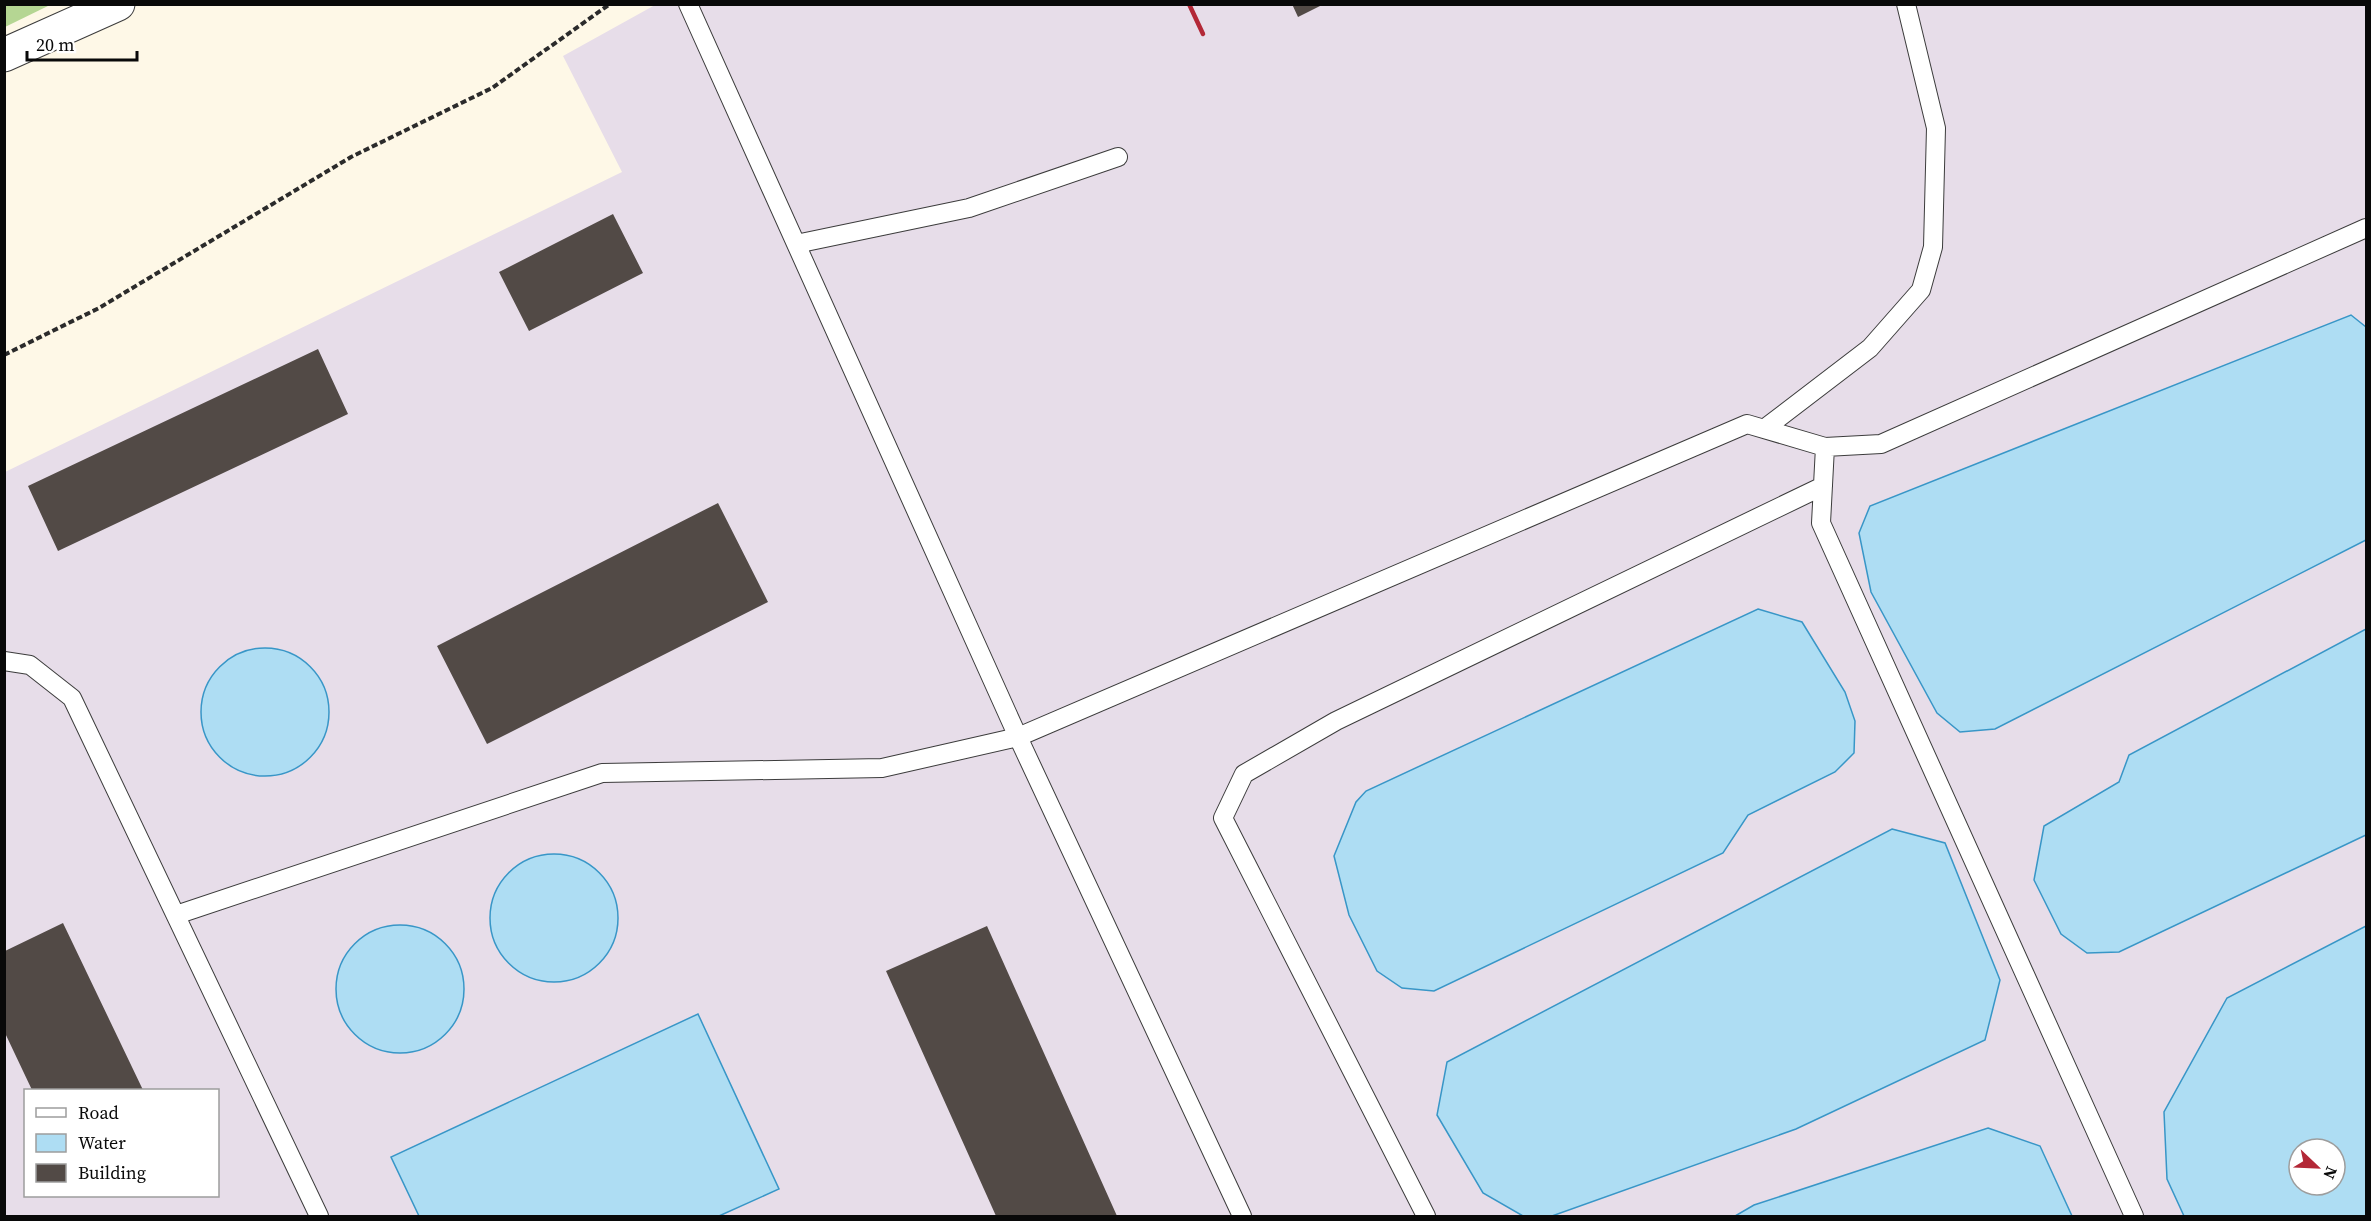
<svg xmlns="http://www.w3.org/2000/svg" width="2371" height="1221" viewBox="0 0 2371 1221" font-family="'Source Serif 4',serif">
  <style>
    .industrial { fill: #e7dde9; fill-rule: evenodd }
    .forest { fill: #b5d693 }
    .water { fill: #aeddf3; stroke: #3896c7; stroke-width: 1.5; fill-rule: evenodd }
    .building { fill: #524a46 }
    .lines { fill: none; stroke-linecap: round; stroke-linejoin: round }
    .service-casing { stroke: #3c3c3c; stroke-width: 20 }
    .minor-casing { stroke: #3c3c3c; stroke-width: 35 }
    .path { stroke: #2b2b2b; stroke-width: 4; stroke-dasharray: 6 3; stroke-linecap: butt }
    .service { stroke: #fff; stroke-width: 18 }
    .minor { stroke: #fff; stroke-width: 33 }
    .rail { stroke: #b32837; stroke-width: 4.5 }
  </style>
  <rect width="100%" height="100%" fill="#fef8e7"/>
  <path class="industrial" d="M655,5H2366V1216H5V472L622,172L563,56ZM26,1090H218V1196H26ZM2299,1149H2335V1185H2299Z"/>
  <path class="forest" d="M5,4H50V5L5,27Z"/>
  <path class="water" d="M2351,315L2366,327V540L1995,729L1960,732L1937,713L1871,592L1859,533L1870,506Z
    M1758,609L1802,622L1845,692L1855,721L1854,753L1835,772L1748,815L1723,853L1434,991L1402,988L1377,971L1349,915L1334,856L1356,802L1366,791Z
    M2366,629V835L2119,952L2087,953L2061,934L2034,880L2044,826L2119,782L2129,755Z
    M201 712a64 64 0 1 1 128 0a64 64 0 1 1-128 0Z
    M1892,829L1945,843L2000,980L1985,1040L1796,1129L1552,1216H1523L1483,1193L1437,1115L1447,1062Z
    M490 918a64 64 0 1 1 128 0a64 64 0 1 1-128 0Z
    M336 989a64 64 0 1 1 128 0a64 64 0 1 1-128 0Z
    M2366,926V1216H2184L2167,1179L2164,1112L2227,998ZM2299,1149H2335V1185H2299Z
    M698,1014L779,1189L719,1216H419L391,1157Z
    M1988,1128L2040,1146L2072,1216H1735L1754,1205Z"/>
  <path class="building" d="M1292,4H1324L1298,17Z
    M613,214L643,273L529,331L499,272Z
    M318,349L348,414L58,551L28,486Z
    M718,503L768,602L487,744L437,646Z
    M63,923L143,1090H32L5,1033V951Z
    M987,926L1117,1216H996L886,971Z"/>
  <g class="lines">
    <defs>
      <path id="service" d="M688,4L1018,737L1242,1216
        M796,244L969,208L1118,157
        M1764,429L1870,348L1921,290L1933,247L1936,128L1906,4
        M1825,447L1821,523L2134,1216
        M4,661L30,665L72,698L319,1216
        M176,915L602,773L882,768L1018,737L1747,424L1825,447L1881,444L2366,228
        M1426,1216L1223,818L1244,774L1336,721L1823,486"/>
      <path id="minor" d="M4,55L118,4"/>
    </defs>
    <use href="#service" class="service-casing"/>
    <use href="#minor" class="minor-casing"/>
    <path class="path" d="M4,355L99,308L351,157L492,88L610,4"/>
    <use href="#service" class="service"/>
    <use href="#minor" class="minor"/>
    <path class="rail" d="M1189,4L1203,34"/>
  </g>
  <rect width="2371" height="1221" fill="none" stroke="#090909" stroke-width="12"/>
  <rect x="24" y="1089" width="195" height="108" fill="#ffffff" stroke="#9d9d9d" stroke-width="1.5"/>
  <rect x="36" y="1108" width="30" height="9" fill="#ffffff" stroke="#9d9d9d" stroke-width="1.5"/>
  <text x="78" y="1119" font-size="18" fill="#090909">Road</text>
  <rect x="36" y="1134" width="30" height="18" fill="#aeddf3" stroke="#9d9d9d" stroke-width="1.5"/>
  <text x="78" y="1149" font-size="18" fill="#090909">Water</text>
  <rect x="36" y="1164" width="30" height="18" fill="#524a46" stroke="#9d9d9d" stroke-width="1.5"/>
  <text x="78" y="1179" font-size="18" fill="#090909">Building</text>
  <g transform="translate(2317 1167) rotate(113)"><circle r="28" fill="#ffffff" stroke="#9d9d9d" stroke-width="1.5"/>
  <path d="M0-4.5L10 22L0 15L-10 22Z" fill="#b32837"/>
  <text y="-9" font-size="16" font-weight="bold" text-anchor="middle" fill="#090909">N</text>
  </g>
  <path d="M27 51v9h110v-9" fill="none" stroke="#090909" stroke-width="3"/>
  <text x="36" y="51" font-size="18" fill="#090909" stroke="#ffffff" stroke-width="4.5" paint-order="stroke">20 m</text>
</svg>
